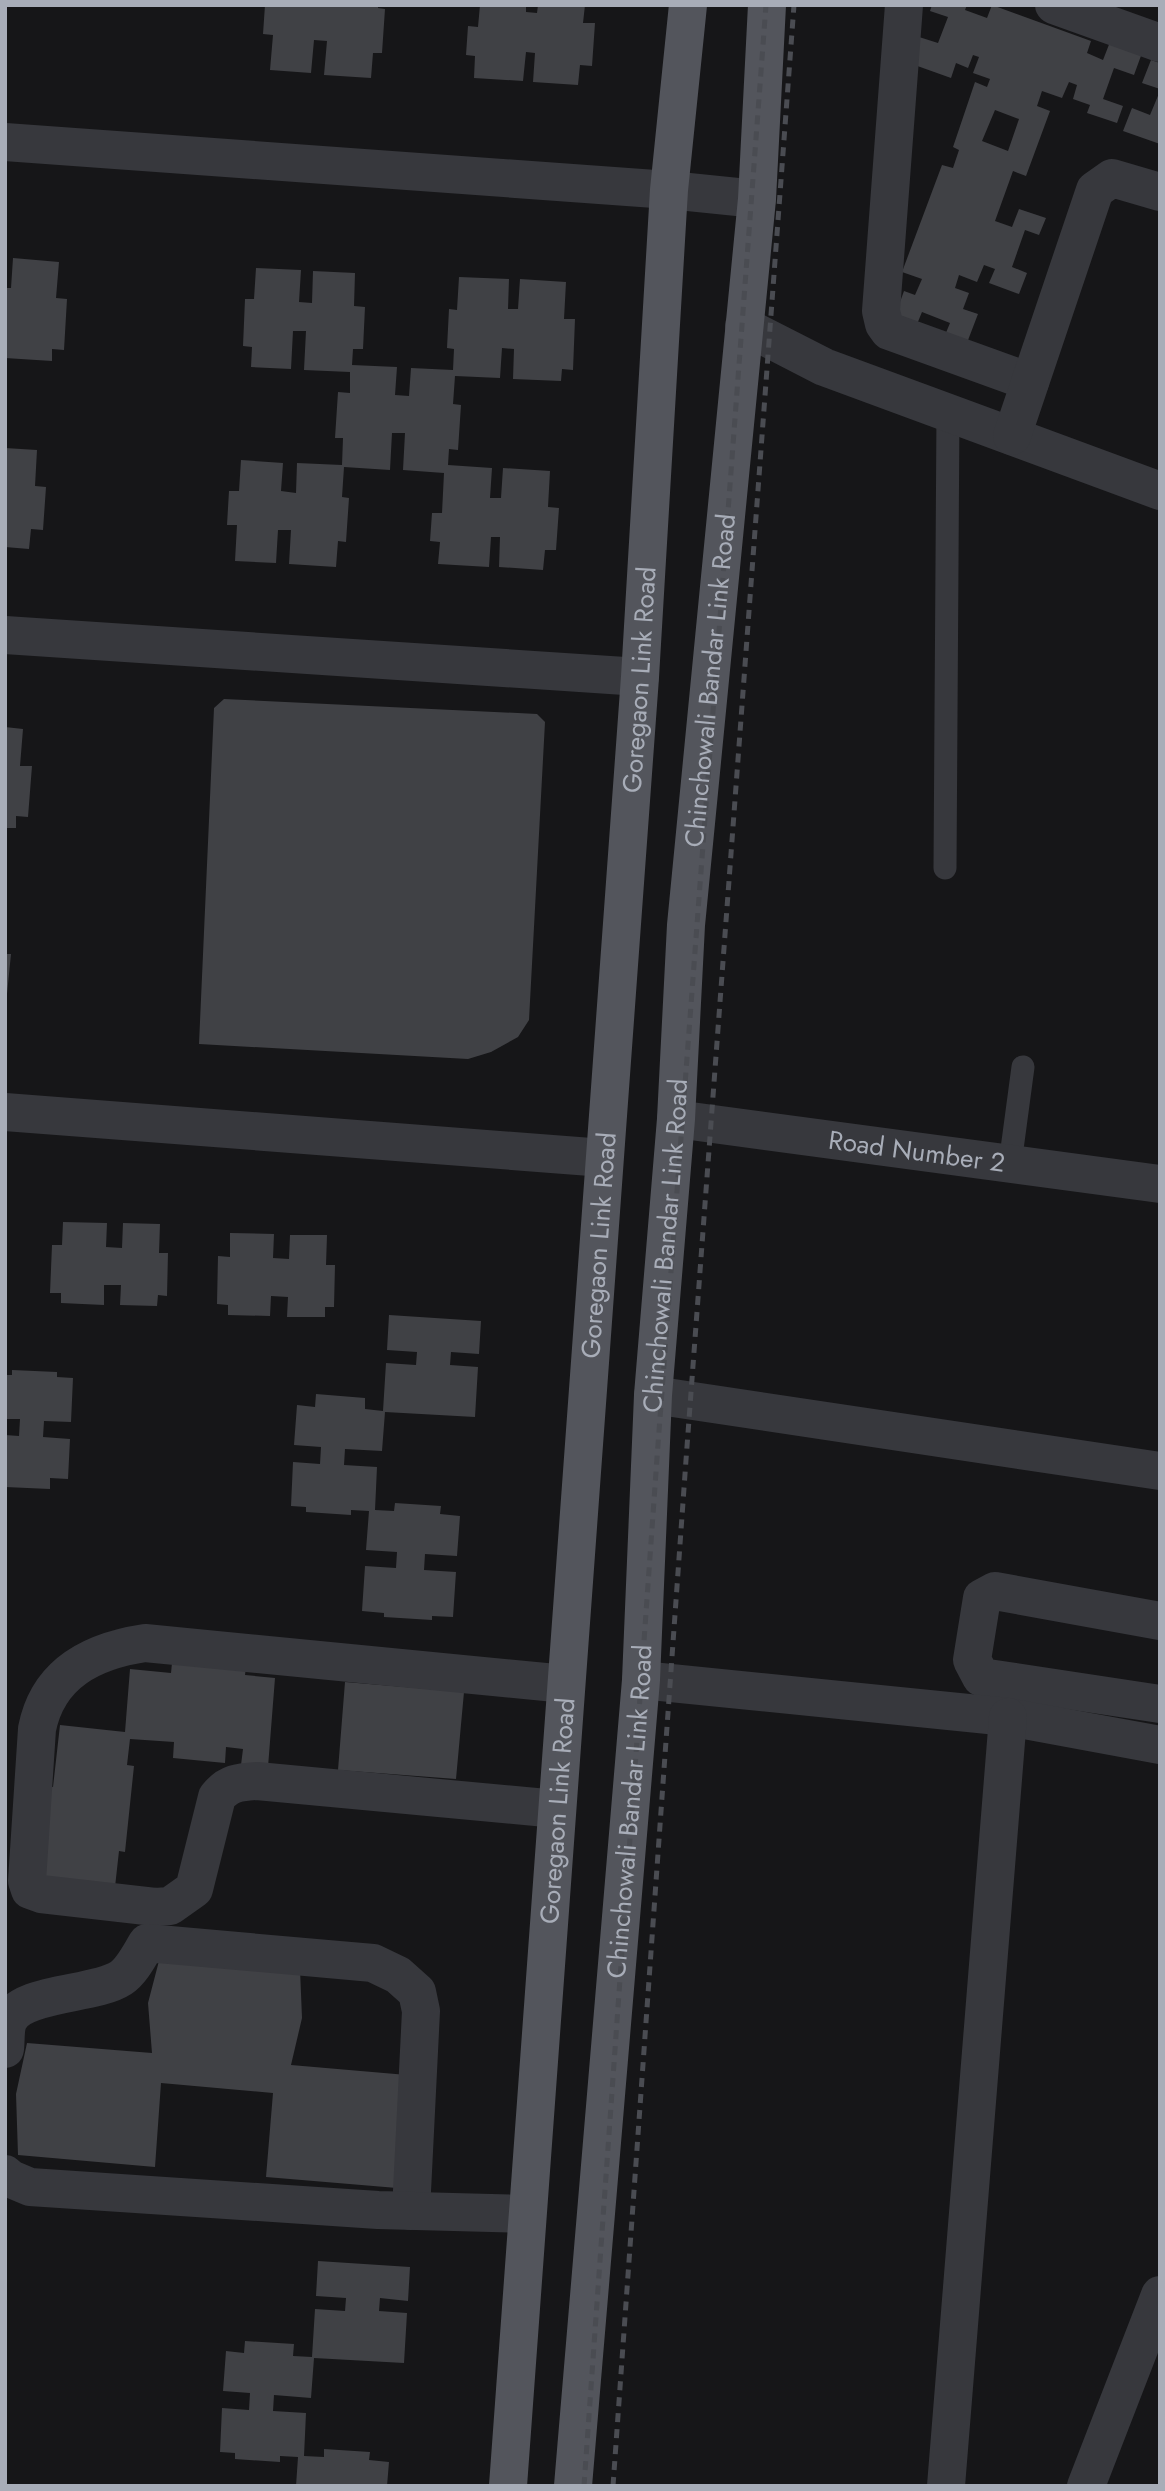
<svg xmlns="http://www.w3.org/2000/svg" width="1165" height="2491" viewBox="0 0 1165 2491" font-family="Jost,sans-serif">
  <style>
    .building { fill: #404145; fill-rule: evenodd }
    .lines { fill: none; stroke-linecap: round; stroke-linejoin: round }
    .service { stroke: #37383d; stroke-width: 23 }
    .minor { stroke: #37383d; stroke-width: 38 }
    .primary { stroke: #53555c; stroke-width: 38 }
    .rail { stroke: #4a4c52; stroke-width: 5; stroke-dasharray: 9 7; stroke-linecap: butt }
    .labels { text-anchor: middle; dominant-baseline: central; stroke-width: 5; stroke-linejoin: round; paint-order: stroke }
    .street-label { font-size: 26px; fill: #a8adb8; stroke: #111113 }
  </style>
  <rect width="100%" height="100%" fill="#161618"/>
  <path class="building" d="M265,5H378V8L385,9L382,53H373L371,78L324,75L327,41L314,40L311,73L270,70L273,35L263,34Z
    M480,5H526V12L537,13L538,5H585L583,23H595L592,66L580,65L578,85L533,82L535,53L526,52L523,81L474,78L475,56L466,55L468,26L478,27Z
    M932,5H967L965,10L987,18L992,5L1091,41L1087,53L1103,60L1110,42L1142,53L1134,75L1114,68L1103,99L1123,106L1117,123L1087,113L1090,105L1073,99L1077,85L1069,82L1062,98L1042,91L1037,106L1050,111L1026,176L1013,171L995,221L1012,227L1019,209L1046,218L1039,235L1025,230L1012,267L1027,273L1019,294L989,283L995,269L984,265L977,282L959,275L955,288L969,293L963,309L978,314L965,348L943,340L950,323L922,312L915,329L893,321L904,291L915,295L922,279L902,272L942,165L953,168L959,150L953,147L975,82L987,87L990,79L973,73L979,57L973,55L968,68L956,63L951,78L909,63L919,37L938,43L948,17L930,11ZM995,110L1019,119L1008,151L982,141Z
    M1151,60L1160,63V89L1142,83Z
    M1160,91V144L1123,131L1132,108L1150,115Z
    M13,258L59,262L56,298L67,299L64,350L52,349V361L5,358V288H11Z
    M256,268L301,270L299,302L312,303L313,271L355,273L354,306L365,307L363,349H353L352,365L397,367L395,395L409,396L411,368L453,370L454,349L447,348L449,309L457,310L459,277L509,279L508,309H518L520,279L566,282L564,319H575L573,370L562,369L561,381L513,379L514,349L502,348L500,378L455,376L453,404L461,405L458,450L449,449L448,465L492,468L490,498H501L503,468L550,471L548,507L559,508L556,550H545L543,570L499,567L500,537H491L489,567L438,564L440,542L430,541L432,513H442L444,473L403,470L405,433H392L390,470L344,467L342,497L349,498L346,542L338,541L336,567L289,564L291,530H278L276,563L235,561L237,525H227L229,491H239L241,460L283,463L281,491L296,493L297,463L342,465L343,438H335L338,392L350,393V372L304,370L306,331H293L291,369L251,367L252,347L243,346L245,299H254Z
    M5,448L37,450L35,486L46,487L43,530L31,529L29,549L5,547Z
    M224,699L537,714L545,722L529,1020L518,1037L491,1052L468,1059L199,1044L214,708Z
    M5,727L23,729L20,766H32L28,817L16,816V828H5Z
    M5,954H11L7,994H5Z
    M63,1222L107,1223L106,1247L122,1248L123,1223L160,1224L159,1253H168L167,1296L158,1295L157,1306L120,1305L121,1285H104V1305L61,1303V1293H50L52,1245H62Z
    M230,1233L274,1234L273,1258L289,1259L290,1235H327L326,1265H335L334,1307H325V1317H287L288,1297L271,1296L270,1316L228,1315V1305L217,1304L218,1256L230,1257Z
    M389,1315L481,1321L479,1354L451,1352L450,1365L478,1367L475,1417L385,1412L382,1451L345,1449L344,1465L377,1467L375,1510L394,1511L395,1503L441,1506L440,1514L460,1516L457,1556L425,1554L424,1570L456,1572L453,1617L432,1616V1620L384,1617V1613L362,1611L365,1566L396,1568L397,1552L366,1550L369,1511L351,1510V1515L306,1512V1507L291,1506L293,1462L320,1464L321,1447L294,1445L297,1405L315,1407L316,1394L365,1398V1409L383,1411L386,1363L416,1365L417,1352L387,1350Z
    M12,1370L57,1372V1377L73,1378L71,1422L44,1421L43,1437L70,1439L68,1479L50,1478V1489L5,1487V1435L19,1436L20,1419H5V1375H12Z
    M172,1663L246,1667L245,1675L275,1678L268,1767L241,1765L243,1749L226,1747L225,1763L173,1758L174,1742L130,1739L127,1765L134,1766L125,1852L119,1851L115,1887L43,1880L38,1786L53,1787L60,1725L125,1732L130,1669L171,1673Z
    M345,1682L464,1692L456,1779L338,1770Z
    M160,1957L300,1969L302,2018L291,2065L407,2075L397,2188L266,2177L273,2093L161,2083L155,2167L18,2155L16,2094L27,2043L152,2053L148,2003Z
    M318,2261L410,2267L408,2301L380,2298L379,2311L407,2313L404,2363L314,2358L311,2398L274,2395L273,2411L306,2413L304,2456L324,2457V2449L370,2452L369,2460L389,2462L387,2486H296L298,2457L280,2456V2462L235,2459V2453L220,2452L222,2408L249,2410L250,2393L223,2391L226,2351L244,2353L245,2341L294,2344L293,2356L312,2357L315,2309L345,2311L346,2298L316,2296Z"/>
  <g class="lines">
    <path class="service" d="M945,868L948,411
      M1010,1164L1023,1067"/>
    <g class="minor">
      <path d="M904,5L881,311L884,324L889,331L1030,382"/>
      <path d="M1054,5L1160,43"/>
      <path d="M5,142L669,190L757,199"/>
      <path d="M744,326L824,367L1160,491"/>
      <path d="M1012,436L1095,190L1112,178L1160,192"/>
      <path d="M5,635L640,677"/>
      <path d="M5,1112L604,1158"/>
      <path id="s1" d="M676,1119L1160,1184"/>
      <path d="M653,1395L1160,1471"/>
      <path d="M1160,1621L995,1591L982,1598L972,1660L981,1677L1160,1704"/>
      <path d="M641,1680L1008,1717L1160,1745"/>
      <path d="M557,1809L257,1781C239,1782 228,1783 217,1797L194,1889L170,1906L155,1907L41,1894L30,1890L27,1881L37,1729C48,1673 92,1651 145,1643L566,1684"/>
      <path d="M5,2049C6,2041 5,2029 8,2022C19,1991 94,1996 121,1978C132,1971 140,1954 147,1943L373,1963L398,1975L417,1992L421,2011L411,2211"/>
      <path d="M5,2174L11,2179L30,2187L378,2210L527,2214"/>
      <path d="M946,2486L1008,1717"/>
      <path d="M1086,2486L1160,2295"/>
    </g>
    <g class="primary">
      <path id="s2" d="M508,2486L640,677L669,190L688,5"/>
      <path id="s3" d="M573,2486L641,1680L653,1395L676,1119L686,925L757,199L767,5"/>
    </g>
    <path class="rail" d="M584,2486L657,1458L766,5
      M613,2486L686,1460L794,5"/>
  </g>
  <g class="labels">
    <g class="street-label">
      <text stroke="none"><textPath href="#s2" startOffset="1811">Goregaon Link Road</textPath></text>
      <text stroke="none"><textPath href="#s3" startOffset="1811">Chinchowali Bandar Link Road</textPath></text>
      <text stroke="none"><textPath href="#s1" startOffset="243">Road Number 2</textPath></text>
      <text stroke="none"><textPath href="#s2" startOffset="1244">Goregaon Link Road</textPath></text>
      <text stroke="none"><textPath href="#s3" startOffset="1244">Chinchowali Bandar Link Road</textPath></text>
      <text stroke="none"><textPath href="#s2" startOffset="677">Goregaon Link Road</textPath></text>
      <text stroke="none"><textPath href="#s3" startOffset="677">Chinchowali Bandar Link Road</textPath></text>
    </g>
  </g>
  <rect width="1165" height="2491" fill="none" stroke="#a8adb8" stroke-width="14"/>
</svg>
